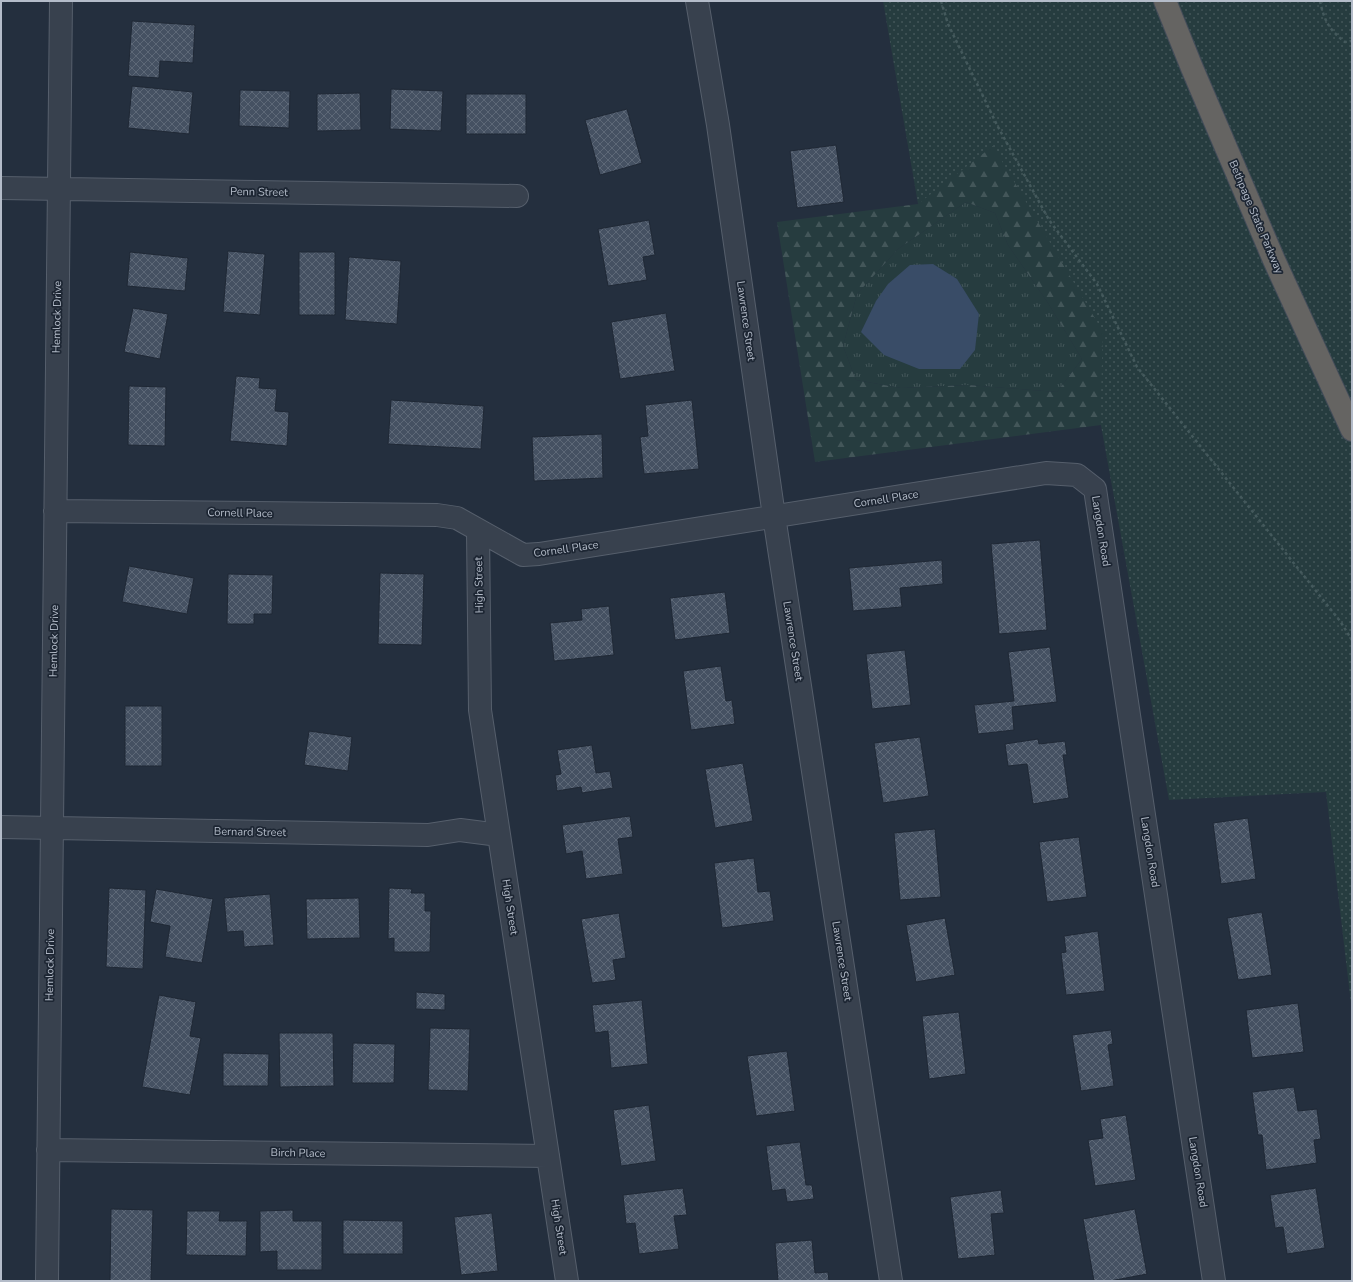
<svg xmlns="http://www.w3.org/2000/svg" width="1353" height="1282" viewBox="0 0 1353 1282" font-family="'Nunito Sans',sans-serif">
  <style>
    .grass { fill: url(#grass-tufts) }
    .forest { fill: url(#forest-firs); fill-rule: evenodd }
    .park { fill: url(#park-dots) }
    .water { fill: #394c67 }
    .building { fill: url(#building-cross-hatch); stroke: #1f2835 }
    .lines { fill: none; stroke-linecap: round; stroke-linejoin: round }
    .minor-casing { stroke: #565f6c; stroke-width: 24 }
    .trunk-casing { stroke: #434c59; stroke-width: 24 }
    .path { stroke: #44595c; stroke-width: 2.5; stroke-dasharray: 3 3; stroke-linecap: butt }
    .minor { stroke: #38414e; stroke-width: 22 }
    .trunk { stroke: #656462; stroke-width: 22 }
    .labels { text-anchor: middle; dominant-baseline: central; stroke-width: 3.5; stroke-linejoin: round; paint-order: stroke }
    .street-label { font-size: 11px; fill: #b4bcc9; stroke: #1d2633 }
  </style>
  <defs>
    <pattern id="grass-tufts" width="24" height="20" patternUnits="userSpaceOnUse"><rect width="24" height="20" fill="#263c3f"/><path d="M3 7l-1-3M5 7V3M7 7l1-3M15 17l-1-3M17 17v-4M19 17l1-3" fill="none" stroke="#435659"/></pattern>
    <pattern id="forest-firs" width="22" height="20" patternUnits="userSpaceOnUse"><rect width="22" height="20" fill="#263c3f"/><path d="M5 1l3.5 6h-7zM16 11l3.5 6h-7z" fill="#435659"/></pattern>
    <pattern id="park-dots" width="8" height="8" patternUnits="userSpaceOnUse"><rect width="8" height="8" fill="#263c3f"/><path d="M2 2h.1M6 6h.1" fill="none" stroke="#435659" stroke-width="1.8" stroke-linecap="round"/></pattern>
    <pattern id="building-cross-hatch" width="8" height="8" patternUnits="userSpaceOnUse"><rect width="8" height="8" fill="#455162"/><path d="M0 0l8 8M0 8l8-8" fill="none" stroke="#5d6877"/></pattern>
  </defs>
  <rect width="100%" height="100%" fill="#242f3e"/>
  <path class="grass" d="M966,202L995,213L1008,245L1048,303L1082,359L1057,392L969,385L901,388L856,380L843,346L857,294L898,249Z"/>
  <path class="forest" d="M1139,1L1343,798L1101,415V425L815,462L777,222L918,204ZM966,202L995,213L1008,245L1048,303L1082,359L1057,392L969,385L901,388L856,380L843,346L857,294L898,249Z"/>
  <path class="park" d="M883,1H1352V1012L1326,792L1169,800L1100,420L1103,332L993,146L918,204Z"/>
  <path class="water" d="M933,264L957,279L979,314L975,350L960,369H919L884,355L861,332L876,301L888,284L910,265Z"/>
  <path class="building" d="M132,21L195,25L193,63L160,61L159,78L128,76Z
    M132,86L193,92L189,134L128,128Z
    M391,89L443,91L441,131L390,129Z
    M240,90L290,91L289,128L239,126Z
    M360,93L361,130L317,131V94Z
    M466,94H526V134H466Z
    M627,109L642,163L600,175L585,120Z
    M836,145L844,202L797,208L790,151Z
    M649,220L655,255L643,257L647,280L608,286L598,229Z
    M228,251L265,254L260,315L223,312Z
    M130,252L188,258L185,291L127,286Z
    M299,252H335V315H299Z
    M349,257L401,261L397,324L345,320Z
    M133,308L168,314L160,359L124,352Z
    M666,313L675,371L620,379L611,322Z
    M236,376L260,378L259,388L277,389L275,411L289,412L287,446L230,441Z
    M129,386L166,387L165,446L128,445Z
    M391,400L484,406L481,449L388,444Z
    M692,400L699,469L644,474L640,437L648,436L645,405Z
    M602,434L603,478L534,481L532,437Z
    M1040,540L1047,630L999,634L991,544Z
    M942,560L943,584L900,588L902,607L853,611L849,568Z
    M129,566L194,578L187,614L122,602Z
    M380,573L424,574L422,645L378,644Z
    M228,574L273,575L272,614H254V624H227Z
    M725,592L730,633L675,640L670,598Z
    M609,606L614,655L554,661L550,623L582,620L581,609Z
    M1050,647L1057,702L1012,707L1014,730L978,734L974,705L1014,701L1008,652Z
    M905,650L911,705L872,709L866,654Z
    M721,666L726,701L732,700L735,724L691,730L683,671Z
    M125,706H162V766H125Z
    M309,731L352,737L348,771L304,765Z
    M920,737L929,796L883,803L874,743Z
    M1038,739L1039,744L1065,741L1067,755H1063L1069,798L1033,804L1027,764L1008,766L1005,744Z
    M592,745L596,773L610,771L613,788L582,793L581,787L557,791L555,775L561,774L557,750Z
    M743,763L753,821L715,828L705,769Z
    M630,816L633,837L618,839L623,874L586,879L582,851L566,854L562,825Z
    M1248,818L1256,879L1221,884L1213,823Z
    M935,829L941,897L900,900L894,833Z
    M1079,837L1087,897L1047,902L1039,842Z
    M754,858L758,892L770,891L774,921L722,928L714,863Z
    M109,888L146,890L143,969L106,967Z
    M389,888L412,889L411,893H425V911H431L430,952H394V938L388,939Z
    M156,889L213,899L202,963L165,957L170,926L150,922Z
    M270,894L274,945L244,947L243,931L227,932L224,898Z
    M359,898L360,938L307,939L306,899Z
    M1262,912L1272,975L1238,980L1227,918Z
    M619,913L626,958L613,960L616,980L592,983L581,919Z
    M945,918L955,975L916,982L906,925Z
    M1098,931L1105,991L1066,995L1061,953L1066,952L1064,936Z
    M416,992L445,994V1010L416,1009Z
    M159,995L196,1002L190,1036L201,1038L190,1095L142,1087Z
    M642,1000L648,1064L611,1068L608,1031L595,1033L592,1005Z
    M1298,1003L1304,1052L1252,1058L1246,1010Z
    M959,1012L966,1074L929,1079L922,1016Z
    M430,1028L470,1029L468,1091L428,1090Z
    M1111,1030L1113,1044L1108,1045L1114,1086L1081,1091L1072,1035Z
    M279,1033H333L334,1086L280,1087Z
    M353,1043L395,1044L394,1083H352Z
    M787,1051L795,1111L756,1116L747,1056Z
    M223,1053L269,1054L268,1086H223Z
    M1294,1087L1298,1111L1317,1109L1321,1139L1314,1140L1317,1163L1266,1170L1262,1135H1258L1252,1092Z
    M649,1105L656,1161L621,1166L613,1110Z
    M1126,1115L1136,1180L1095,1186L1088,1140L1103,1138L1100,1119Z
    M800,1142L806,1185H812L814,1199L787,1202L785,1189L772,1191L766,1146Z
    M683,1188L687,1215L674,1216L679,1249L639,1254L635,1223L626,1224L623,1195Z
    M1316,1188L1325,1248L1287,1254L1283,1227L1275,1228L1270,1195Z
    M1001,1190L1004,1213L991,1214L995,1255L958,1259L950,1197Z
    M111,1209L153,1210L151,1281H110Z
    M1135,1209L1147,1274L1110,1281H1094L1083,1219Z
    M293,1210V1221H322V1270H277V1251L260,1252V1211Z
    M187,1211H220L219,1221H247L246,1256L186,1255Z
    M492,1213L498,1271L461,1275L454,1217Z
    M343,1220L403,1221V1254H343Z
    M812,1240L815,1273L828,1272L829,1281H778L775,1243Z"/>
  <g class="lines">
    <defs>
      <path id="minor" d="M697,1L718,125L774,516L891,1281
        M1,188L517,196
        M55,511L437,515L457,518L523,555L539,554L1046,473L1077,475L1095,489L1214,1281
        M478,531L480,710L567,1281
        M1,827L428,835L460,830L499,835
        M48,1150L548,1156
        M47,1281L61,1"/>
      <path id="trunk" d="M1165,1L1192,68L1274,260L1352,430"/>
    </defs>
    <use href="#minor" class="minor-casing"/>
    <use href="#trunk" class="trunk-casing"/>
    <path class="path" d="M941,1L948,24L997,125L1049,220L1097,284L1137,367L1340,621L1352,640
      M1320,1C1324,20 1329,30 1345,42L1352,41"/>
    <use href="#minor" class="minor"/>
    <use href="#trunk" class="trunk"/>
  </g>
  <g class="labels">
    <g class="street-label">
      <text transform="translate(259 192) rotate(1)">Penn Street</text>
      <text transform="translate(1256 217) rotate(67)">Bethpage State Parkway</text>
      <text transform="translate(57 317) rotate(-89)">Hemlock Drive</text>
      <text transform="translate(746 321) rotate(82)">Lawrence Street</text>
      <text transform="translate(886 499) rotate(-9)">Cornell Place</text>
      <text transform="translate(240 513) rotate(1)">Cornell Place</text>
      <text transform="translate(1101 531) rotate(81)">Langdon Road</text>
      <text transform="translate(566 549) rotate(-8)">Cornell Place</text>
      <text transform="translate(479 585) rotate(-91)">High Street</text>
      <text transform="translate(54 641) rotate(-89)">Hemlock Drive</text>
      <text transform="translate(793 641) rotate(81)">Lawrence Street</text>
      <text transform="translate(250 832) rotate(1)">Bernard Street</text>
      <text transform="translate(1150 852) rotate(81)">Langdon Road</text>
      <text transform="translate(510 907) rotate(81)">High Street</text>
      <text transform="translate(842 961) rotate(81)">Lawrence Street</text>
      <text transform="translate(50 965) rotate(-89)">Hemlock Drive</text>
      <text transform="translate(298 1153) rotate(1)">Birch Place</text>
      <text transform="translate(1198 1172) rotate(81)">Langdon Road</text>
      <text transform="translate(559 1227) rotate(81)">High Street</text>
    </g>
  </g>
  <rect width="1353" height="1282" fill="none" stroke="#b4bcc9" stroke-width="4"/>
</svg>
